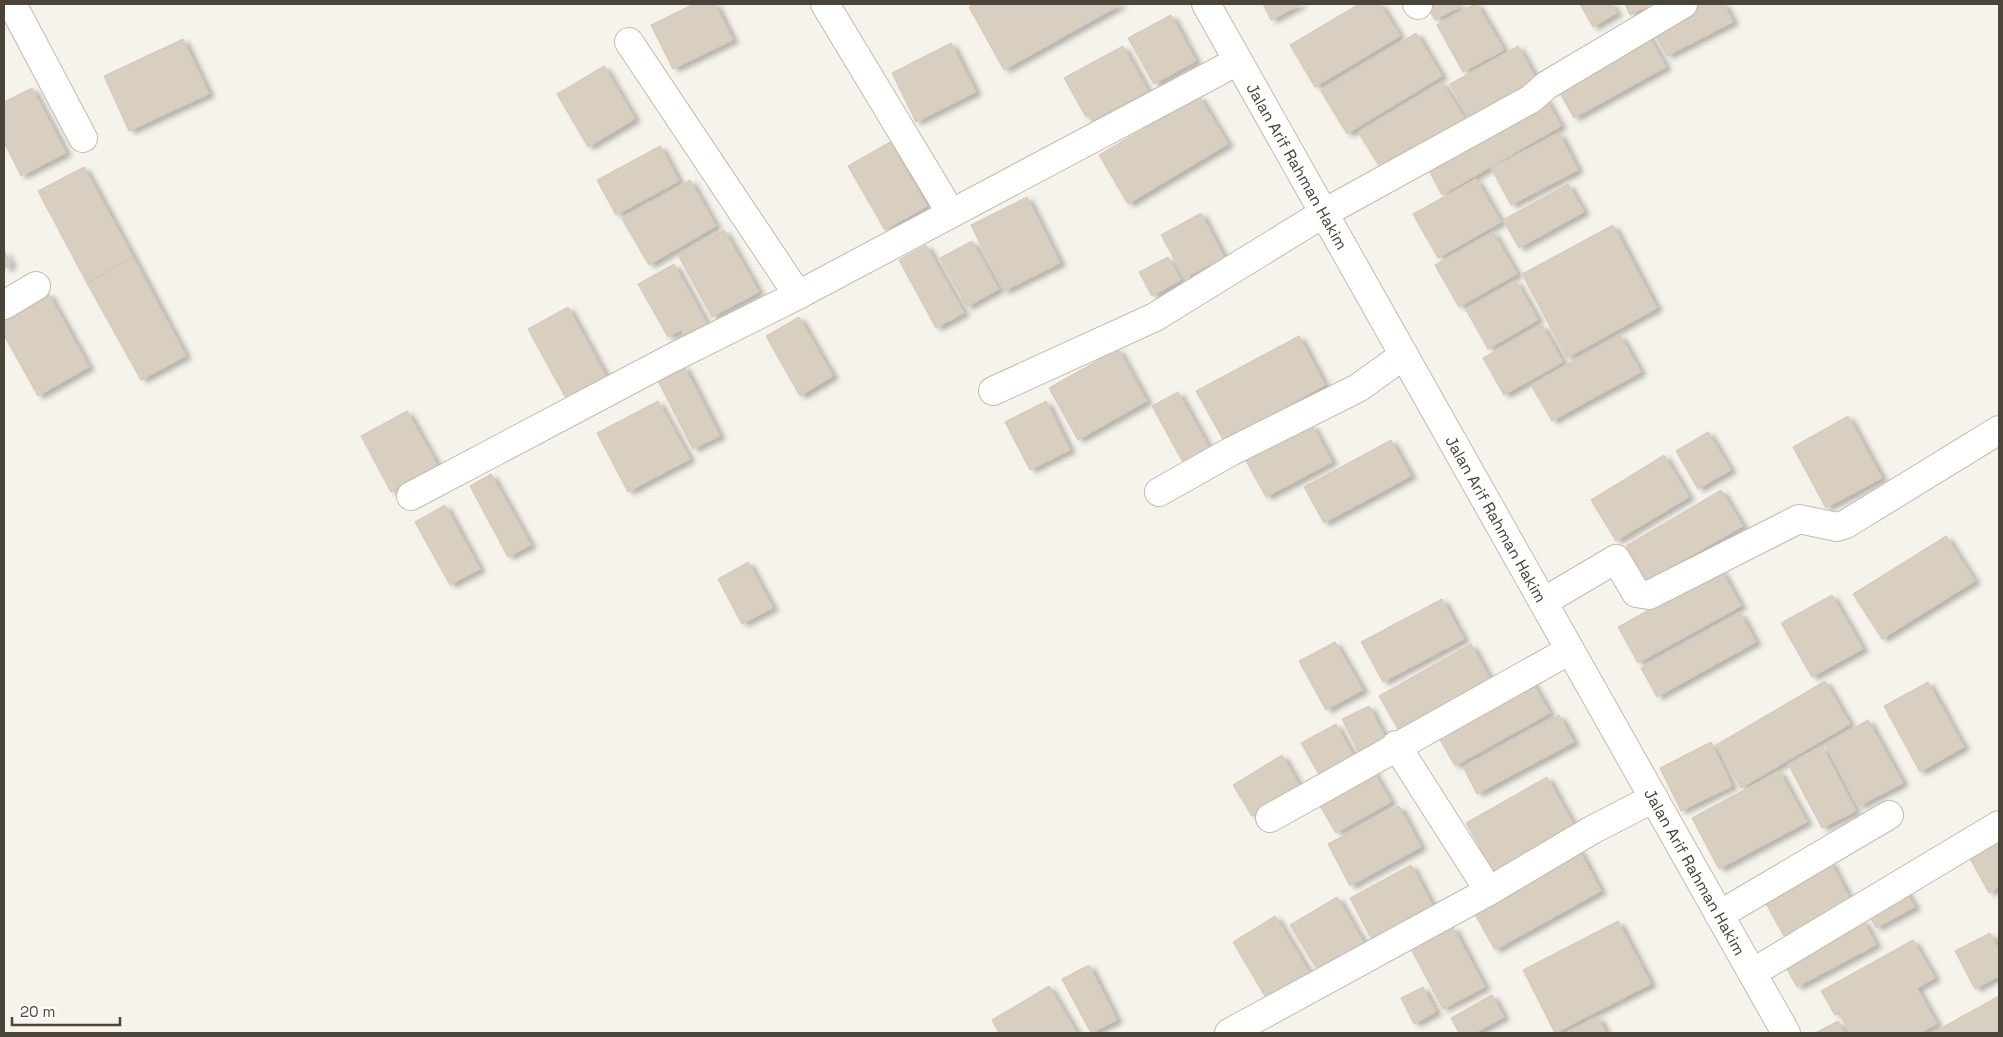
<svg xmlns="http://www.w3.org/2000/svg" width="2003" height="1037" viewBox="0 0 2003 1037" font-family="'Space Grotesk',sans-serif">
  <style>
    .building { fill: #d8cfc1; stroke: #d3c7b4; filter: url(#shadow) }
    .lines { fill: none; stroke-linecap: round; stroke-linejoin: round }
    .street-casing { stroke: #c2bbae; stroke-width: 30 }
    .street { stroke: #fff; stroke-width: 28 }
    .labels { text-anchor: middle; dominant-baseline: central; stroke-width: 5; stroke-linejoin: round; paint-order: stroke }
    .street-label { font-size: 16px; fill: #4b4439; stroke: #fff }
  </style>
  <defs>
    <filter id="shadow"><feDropShadow dx="5.5" dy="3" stdDeviation="2.5" flood-color="#0004"/></filter>
  </defs>
  <rect width="100%" height="100%" fill="#f6f3ec"/>
  <path class="building" d="M694,4H715L733,40L673,69L651,25Z
    M974,4H1122L1004,70L969,7Z
    M1263,4H1302L1271,20Z
    M1359,4H1380L1400,36L1315,87L1290,45Z
    M1426,4H1464L1435,20Z
    M1475,4H1477L1504,50L1463,72L1437,25Z
    M1580,4H1611L1617,13L1593,27Z
    M1625,4H1651L1630,15Z
    M1693,4H1724L1733,22L1667,56L1651,26Z
    M1171,15L1196,61L1154,84L1128,38Z
    M1416,33L1442,76L1347,134L1321,91Z
    M1647,33L1666,67L1574,118L1555,84Z
    M183,39L209,94L129,131L104,76Z
    M951,43L976,92L916,122L892,73Z
    M1123,46L1148,91L1092,121L1089,115L1086,117L1064,78Z
    M1518,46L1541,87L1473,126L1450,84Z
    M604,66L635,119L588,147L557,94Z
    M1442,82L1468,124L1384,174L1358,132Z
    M32,88L66,153L21,176L4,142V102Z
    M1199,96L1228,144L1128,204L1099,155Z
    M1545,98L1561,126L1442,195L1427,167Z
    M1559,133L1578,170L1511,205L1491,168Z
    M890,142L927,206L885,230L848,166Z
    M660,146L679,181L616,215L597,180Z
    M84,167L133,257L87,283L38,191Z
    M1476,179L1501,222L1438,258L1413,214Z
    M690,180L716,226L649,265L622,219Z
    M1568,184L1584,212L1519,248L1503,220Z
    M1027,197L1060,263L1004,291L971,225Z
    M1201,213L1224,257L1185,278L1161,235Z
    M1613,225L1657,308L1567,358L1522,274Z
    M724,230L759,292L712,317L678,255Z
    M1493,232L1517,274L1459,307L1435,265Z
    M972,241L999,289L967,307L940,258Z
    M926,245L964,313L936,328L899,260Z
    M4,250L11,265L4,269Z
    M133,257L186,356L141,380L87,283Z
    M1168,257L1181,280L1152,296L1139,272Z
    M674,264L707,324L685,336L681,330L668,337L638,284Z
    M1516,281L1538,320L1488,349L1466,310Z
    M48,293L89,367L38,396L4,335V317Z
    M568,307L608,380L568,402L528,329Z
    M799,317L833,376L800,396L766,336Z
    M1542,325L1563,362L1504,395L1483,358Z
    M1620,335L1641,372L1552,421L1531,385Z
    M1299,336L1325,385L1224,441L1196,391Z
    M1118,349L1147,401L1078,440L1049,388Z
    M684,366L720,436L693,449L657,379Z
    M1178,392L1210,449L1184,464L1152,406Z
    M658,401L690,459L628,492L597,433Z
    M1046,401L1070,450L1030,470L1005,422Z
    M407,411L438,466L391,492L361,436Z
    M1848,416L1882,478L1826,508L1793,447Z
    M1312,425L1332,462L1266,497L1246,461Z
    M1708,432L1731,470L1698,489L1676,451Z
    M1391,440L1411,476L1324,523L1304,487Z
    M1664,455L1689,497L1616,541L1591,500Z
    M491,474L531,545L508,557L470,486Z
    M1721,490L1743,526L1647,581L1626,546Z
    M445,505L480,569L450,585L415,522Z
    M1946,536L1975,581L1882,639L1853,594Z
    M748,562L773,608L742,624L718,579Z
    M1721,570L1741,606L1638,663L1618,627Z
    M1832,595L1863,649L1812,677L1781,623Z
    M1442,599L1464,639L1383,682L1361,642Z
    M1740,613L1756,642L1657,697L1641,668Z
    M1335,642L1363,690L1326,710L1299,661Z
    M1471,644L1494,686L1403,738L1379,696Z
    M1528,675L1550,713L1455,766L1434,729Z
    M1825,681L1850,724L1741,788L1716,745Z
    M1928,682L1964,747L1920,772L1884,706Z
    M1369,706L1387,741L1360,755L1342,719Z
    M1559,715L1574,742L1477,794L1463,767Z
    M1868,720L1903,783L1859,806L1825,744Z
    M1336,724L1355,759L1321,778L1301,743Z
    M1711,742L1732,786L1681,811L1660,768Z
    M1822,746L1856,811L1822,828L1788,764Z
    M1282,755L1301,788L1252,816L1233,785Z
    M1372,769L1391,802L1336,833L1317,801Z
    M1779,771L1807,822L1719,869L1692,818Z
    M1547,777L1575,827L1494,873L1466,823Z
    M1399,806L1421,847L1350,886L1328,844Z
    M1999,835V887L1989,893L1967,853Z
    M1578,848L1601,891L1495,950L1471,907Z
    M1830,861L1850,899L1784,936L1763,898Z
    M1411,865L1435,910L1373,942L1350,898Z
    M1904,889L1915,907L1876,928L1866,909Z
    M1337,897L1364,943L1318,971L1290,925Z
    M1275,916L1309,972L1266,998L1233,942Z
    M1863,920L1876,945L1797,987L1783,962Z
    M1618,921L1651,984L1555,1033L1523,970Z
    M1453,927L1485,987L1443,1009L1411,949Z
    M1990,933L1999,951V976L1975,989L1955,951Z
    M1913,940L1935,978L1917,988L1937,1024L1920,1033H1850L1839,1013L1835,1015L1821,991Z
    M1089,965L1117,1020L1091,1033L1062,979Z
    M1049,986L1077,1033H999L992,1020Z
    M1423,987L1436,1012L1414,1024L1401,998Z
    M1492,995L1504,1017L1475,1033H1459L1451,1018Z
    M1999,996V1033H1934V1032Z
    M1598,1017L1606,1033H1567Z
    M1838,1021L1845,1033H1815Z"/>
  <g class="lines">
    <defs>
      <g id="street">
        <path d="M12,4L83,138"/>
        <path d="M825,4L951,213"/>
        <path id="s1" d="M1206,4L1786,1033"/>
        <path d="M1417,4L1418,5"/>
        <path d="M629,42L798,295"/>
        <path d="M4,305L36,286"/>
        <path d="M993,391L1155,317L1324,213L1531,99L1547,85L1683,4"/>
        <path d="M1159,492L1230,452L1358,388L1404,355"/>
        <path d="M411,496L668,360L798,295L1238,61"/>
        <path d="M1543,602L1616,559L1636,593L1649,595L1799,519L1837,527L1846,524L1999,430"/>
        <path d="M1396,745L1489,891L1592,830L1654,798"/>
        <path d="M1270,818L1570,650"/>
        <path d="M1719,915L1889,815"/>
        <path d="M1752,973L1999,825"/>
        <path d="M1229,1033L1489,891"/>
      </g>
    </defs>
    <use href="#street" class="street-casing"/>
    <use href="#street" class="street"/>
  </g>
  <g class="labels">
    <g class="street-label">
      <text stroke="none"><textPath href="#s1" startOffset="186">Jalan Arif Rahman Hakim</textPath></text>
      <text stroke="none"><textPath href="#s1" startOffset="591">Jalan Arif Rahman Hakim</textPath></text>
      <text stroke="none"><textPath href="#s1" startOffset="996">Jalan Arif Rahman Hakim</textPath></text>
    </g>
  </g>
  <rect width="2003" height="1037" fill="none" stroke="#4b4439" stroke-width="10"/>
  <path d="M12 1017v8h108v-8" fill="none" stroke="#4b4439" stroke-width="2.5"/>
  <text x="20" y="1017" font-size="15" fill="#4b4439" stroke="#ffffff" stroke-width="4" paint-order="stroke">20 m</text>
</svg>
